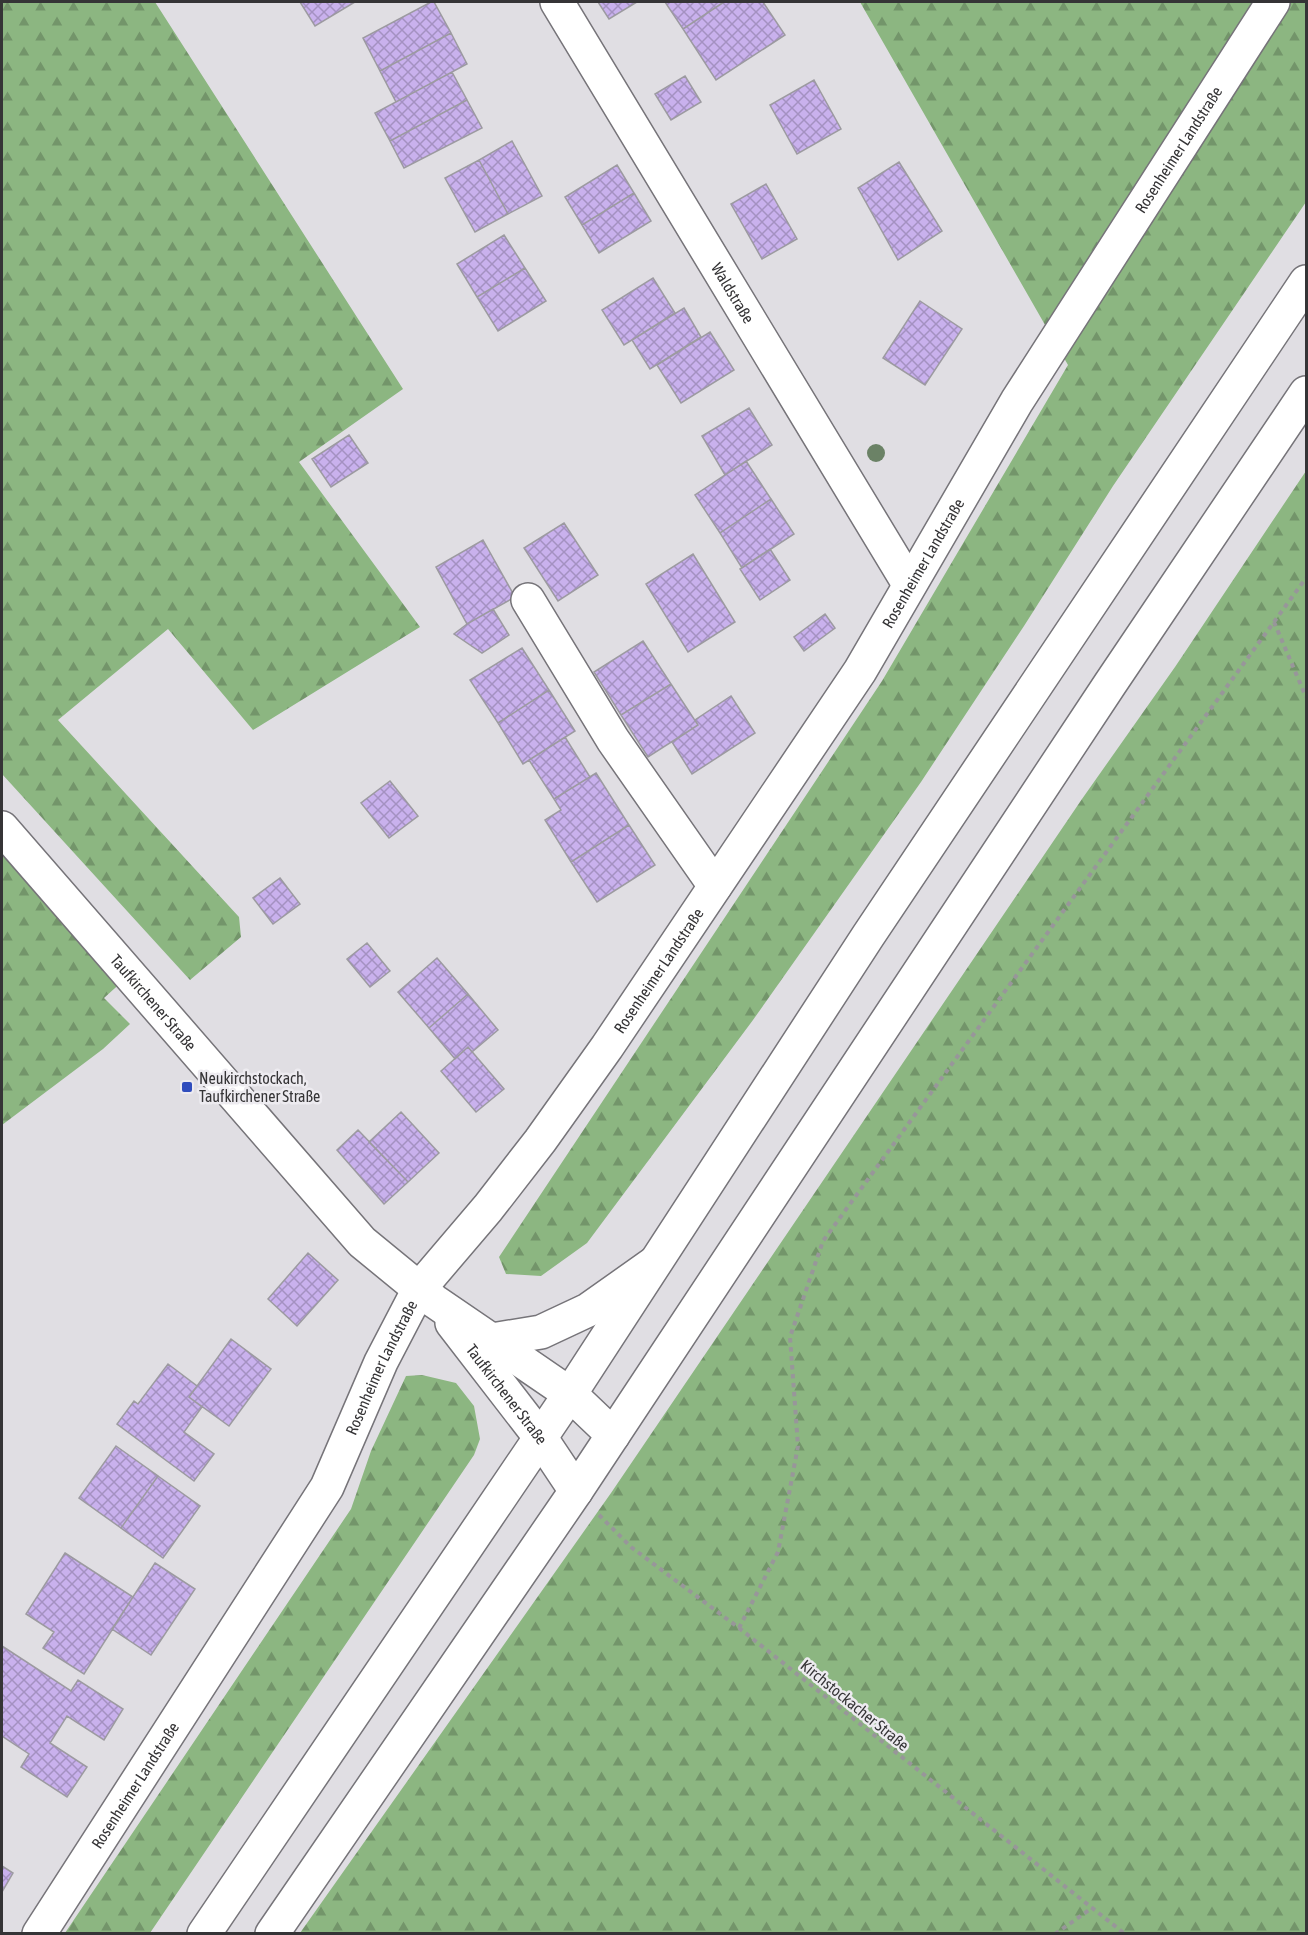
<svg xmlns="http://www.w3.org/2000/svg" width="1308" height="1935" viewBox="0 0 1308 1935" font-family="'Asap Condensed',sans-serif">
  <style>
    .forest { fill: url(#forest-firs) }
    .building { fill: url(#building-cross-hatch); stroke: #9c9aa0; stroke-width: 1.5 }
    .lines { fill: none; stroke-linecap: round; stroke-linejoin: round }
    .minor-casing { stroke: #767479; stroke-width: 36 }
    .major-casing { stroke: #767479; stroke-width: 36 }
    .path { stroke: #98969a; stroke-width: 4; stroke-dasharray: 4.5 4.5; stroke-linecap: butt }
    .minor { stroke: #fff; stroke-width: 33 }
    .major { stroke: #fff; stroke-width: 33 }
    .tree { fill: #6b8266 }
    .poi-dot { fill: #304dbd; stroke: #edebf0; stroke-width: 2 }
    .labels { text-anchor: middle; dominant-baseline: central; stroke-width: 5; stroke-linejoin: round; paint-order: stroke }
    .street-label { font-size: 16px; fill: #353436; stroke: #edebf0 }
    .poi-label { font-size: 16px; fill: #353436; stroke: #edebf0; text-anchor: start }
  </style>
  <defs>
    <pattern id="forest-firs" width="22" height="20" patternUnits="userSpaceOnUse" patternTransform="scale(1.5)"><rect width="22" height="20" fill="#8cb681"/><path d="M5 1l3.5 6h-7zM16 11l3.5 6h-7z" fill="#73956a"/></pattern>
    <pattern id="building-cross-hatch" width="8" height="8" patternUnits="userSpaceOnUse" patternTransform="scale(1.5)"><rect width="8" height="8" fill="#c9b1ed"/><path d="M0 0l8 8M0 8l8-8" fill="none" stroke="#a491c1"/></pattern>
  </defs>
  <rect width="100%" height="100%" fill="#e0dee3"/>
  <path class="forest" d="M2,2H155L403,389L299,462L420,627L253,730L168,629L58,720L239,917L241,937L190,980L2,774Z
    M860,2H1306V202L1113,486L1024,626L921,782L753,1020L587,1243L541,1276L506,1274L499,1257L882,681L1068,365Z
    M1306,471V1933H300L611,1493L1082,799L1175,667Z
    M2,848L125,979L104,998L130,1024L103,1049L2,1125Z
    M422,1375L456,1383L474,1406L480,1439L474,1455L150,1933H65L351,1509L371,1451L406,1376Z"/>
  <path class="building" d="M300,2H355L315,26Z
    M431,2H434L451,33L380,71L363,38Z
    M598,2H637L609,19Z
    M665,2H724L683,29Z
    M724,2H763L785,35L716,80L683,29Z
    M451,33L467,64L396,102L380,71Z
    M452,72L467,100L390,141L375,113Z
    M685,76L701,102L671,120L655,94Z
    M814,80L841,129L797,154L770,105Z
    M467,100L482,128L404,168L390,141Z
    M512,141L542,196L508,214L479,160Z
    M479,160L508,214L475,232L445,178Z
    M899,162L942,231L898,260L858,188Z
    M617,165L634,193L582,225L565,197Z
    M766,184L797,239L762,259L731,204Z
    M634,193L651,221L599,253L582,225Z
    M504,235L525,268L477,297L457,264Z
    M525,268L546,301L498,331L477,297Z
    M653,278L675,313L624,345L602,310Z
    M920,301L962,329L925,385L883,358Z
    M684,308L701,337L650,369L632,340Z
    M710,332L734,370L681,403L657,365Z
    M749,408L772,445L725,475L702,436Z
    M349,435L368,463L331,487L312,459Z
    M746,461L771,499L720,533L695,495Z
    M771,499L794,534L742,568L720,533Z
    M564,523L598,575L558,601L524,548Z
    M483,540L515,597L467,624L436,567Z
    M770,549L790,580L760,600L740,569Z
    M693,554L735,622L688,652L646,584Z
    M493,609L509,635L482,653L454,634L467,624Z
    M825,614L835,628L804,651L794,637Z
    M643,641L671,684L621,715L594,672Z
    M522,648L549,690L498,723L470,680Z
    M671,684L698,725L648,757L621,715Z
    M549,690L575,731L523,764L498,723Z
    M731,696L755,733L692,774L672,742L698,725L695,720Z
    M565,737L590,777L554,799L529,760Z
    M596,773L629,825L571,862L545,820L561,810L554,799Z
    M390,781L418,816L389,838L361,803Z
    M629,825L655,865L597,902L571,862Z
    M280,878L300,904L273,924L253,898Z
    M367,943L390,971L370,987L347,959Z
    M437,958L468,994L429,1028L398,992Z
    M468,994L498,1030L472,1052L468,1047L455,1059L429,1028Z
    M468,1047L504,1089L476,1112L441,1071Z
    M401,1112L439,1153L408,1182L369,1142Z
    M358,1130L408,1182L384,1204L337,1150Z
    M308,1253L338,1280L297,1326L268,1299Z
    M231,1339L271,1369L229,1426L189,1397Z
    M168,1364L197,1386L189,1397L202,1407L184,1432L214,1454L194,1481L117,1424L134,1401L138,1404Z
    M116,1446L158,1476L121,1528L79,1498Z
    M158,1476L200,1506L163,1558L121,1528Z
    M65,1553L133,1597L84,1674L43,1648L54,1632L26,1614Z
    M155,1563L195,1589L151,1655L112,1629Z
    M2,1646L71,1691L78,1680L123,1709L104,1740L67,1716L50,1743L87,1767L67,1797L21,1767L29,1754L2,1736Z
    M2,1866L13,1873L2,1892Z"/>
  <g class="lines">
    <defs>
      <g id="minor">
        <path id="s1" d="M557,2L909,584"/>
        <path d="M528,600L613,740L715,886"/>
        <path id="s2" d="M2,828L362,1242L434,1301L570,1394L613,1435"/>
        <path id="s3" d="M452,1323L540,1437L576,1491"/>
        <path d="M492,1340L541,1332L588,1310L653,1264"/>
        <path id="s4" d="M39,1934L327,1487L381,1362L419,1289L488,1208L540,1141L607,1047L860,671L1017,401L1273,2"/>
      </g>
      <path id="major" d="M204,1934L570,1394L868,936L1306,282
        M272,1934L576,1491L1110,684L1306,393"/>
    </defs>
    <use href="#minor" class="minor-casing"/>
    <use href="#major" class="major-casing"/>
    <path class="path" d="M1274,622L1306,697
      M599,1515L631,1547L739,1628L1125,1934
      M739,1628L778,1552L798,1446L790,1337L823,1241L1306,578
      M1055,1934L1092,1908"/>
    <use href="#minor" class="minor"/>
    <use href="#major" class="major"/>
  </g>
  <circle class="tree" cx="876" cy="453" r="9"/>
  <rect class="poi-dot" x="181" y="1081" width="12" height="12" rx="3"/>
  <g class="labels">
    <g class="street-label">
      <text stroke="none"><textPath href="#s4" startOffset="2121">Rosenheimer Landstraße</textPath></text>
      <text stroke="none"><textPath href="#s1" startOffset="340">Waldstraße</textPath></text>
      <text stroke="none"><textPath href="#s4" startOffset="1635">Rosenheimer Landstraße</textPath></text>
      <text stroke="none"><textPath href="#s4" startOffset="1149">Rosenheimer Landstraße</textPath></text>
      <text stroke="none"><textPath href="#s2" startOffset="231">Taufkirchener Straße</textPath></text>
      <text stroke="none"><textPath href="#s4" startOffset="663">Rosenheimer Landstraße</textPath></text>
      <text stroke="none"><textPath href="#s3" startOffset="90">Taufkirchener Straße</textPath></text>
      <text transform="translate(855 1705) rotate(39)">Kirchstockacher Straße</text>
      <text stroke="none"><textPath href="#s4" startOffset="177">Rosenheimer Landstraße</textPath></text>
    </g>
    <g class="poi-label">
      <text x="199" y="1078">Neukirchstockach,<tspan x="199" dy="18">Taufkirchener Straße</tspan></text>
    </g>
  </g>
  <rect width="1308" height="1935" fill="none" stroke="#353436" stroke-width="6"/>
</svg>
